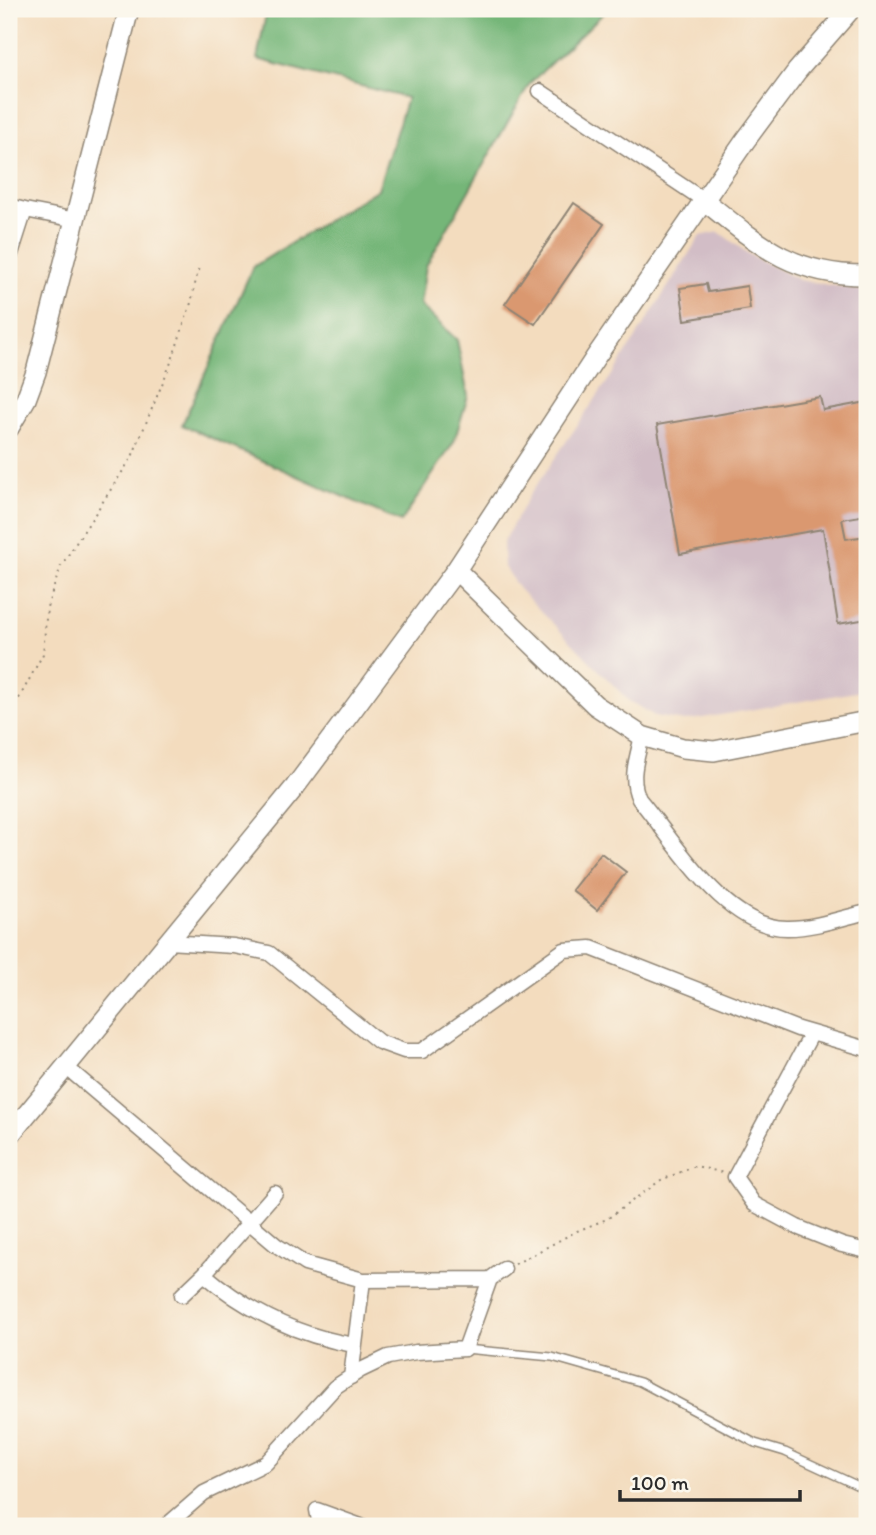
<svg xmlns="http://www.w3.org/2000/svg" width="876" height="1535" viewBox="0 0 876 1535" font-family="Itim,sans-serif">
  <style>
    .industrial { fill: #d2bdc6 }
    .forest { fill: #74b678; stroke: #507052; stroke-width: 2 }
    .building { fill: #da9870 }
    .lines { fill: none; stroke-linecap: round; stroke-linejoin: round }
    .lane-casing { stroke: #8f8474; stroke-width: 10 }
    .street-casing { stroke: #8f8474; stroke-width: 17 }
    .secondary-casing { stroke: #8f8474; stroke-width: 22 }
    .path { stroke: #8f8474; stroke-width: 2; stroke-dasharray: 2 5; stroke-linecap: butt }
    .lane { stroke: #fff; stroke-width: 7 }
    .street { stroke: #fff; stroke-width: 14 }
    .secondary { stroke: #fff; stroke-width: 19 }
  </style>
  <rect width="100%" height="100%" fill="#fbf7ec"/>
  <filter id="ink" filterUnits="userSpaceOnUse"><feTurbulence type="fractalNoise" baseFrequency=".0143" numOctaves="2"/><feDisplacementMap in="SourceGraphic" scale="14" xChannelSelector="R" yChannelSelector="G"/><feConvolveMatrix kernelMatrix="1 2 1 2 8 2 1 2 1" color-interpolation-filters="sRGB"/></filter>
  <filter id="wash" filterUnits="userSpaceOnUse"><feTurbulence type="fractalNoise" baseFrequency=".00686" numOctaves="4" result="noise"/><feDisplacementMap in="SourceGraphic" scale="28" xChannelSelector="R" yChannelSelector="G"/><feGaussianBlur stdDeviation="1.57" result="paint"/><feColorMatrix in="noise" values="0 0 0 0 0 0 0 0 0 0 0 0 0 0 0 0 0 1.4 0 .05"/><feComposite in="paint" operator="in"/></filter>
  <g filter="url(#wash)">
    <rect width="100%" height="100%" fill="#f3dcbe"/>
    <path class="industrial" d="M719,232L750,255L799,280L860,290L867,289V690L685,721L655,716L629,701L519,589L504,567L503,542L529,496L618,366L700,236Z"/>
    <path class="forest" d="M267,9H608L530,83L426,266L420,305L457,340L468,396L454,442L401,522L182,425L253,267L378,189L407,98L257,59Z"/>
    <g id="blocks">
      <path class="building" d="M574,203L604,224L535,324L505,304Z
        M706,284L708,292L747,286L750,309L685,320L680,288Z
        M820,397L823,410L867,402V515L842,519L846,539L867,536V619L838,624L823,529L680,554L657,425Z
        M601,853L626,872L597,910L572,890Z"/>
    </g>
  </g>
  <g filter="url(#ink)">
    <use href="#blocks" fill-opacity="0" stroke="#8f8474" stroke-width="2"/>
    <g class="lines">
      <defs>
        <path id="lane" d="M465,1349L552,1357L640,1382L755,1443L785,1452L867,1490"/>
        <path id="street" d="M540,91L705,201
          M9,206L25,210
          M9,260L25,210L76,220
          M642,736C637,759 629,777 639,799C676,843 726,929 788,928C814,928 842,918 867,912
          M167,942L234,946L269,953L379,1042L404,1051H422L564,950L591,948L798,1029L867,1049
          M812,1033L735,1177L754,1204L797,1227L842,1245L867,1251
          M66,1067L276,1245L305,1264L363,1280L490,1279
          M275,1193L204,1274C247,1311 299,1336 354,1345
          M182,1295L204,1274
          M351,1377L363,1280
          M166,1526L204,1493L266,1463L335,1387L361,1370L388,1357L416,1352L465,1349L490,1279L504,1269
          M320,1526L317,1510L361,1526"/>
        <path id="secondary" d="M705,201C759,245 793,276 867,275
          M9,428L26,399L36,372L129,9
          M456,570L595,705L642,736L683,748L714,751L867,721
          M9,1136L295,787L351,712L456,570L595,358L745,141L797,71L851,9"/>
      </defs>
      <use href="#lane" class="lane-casing"/>
      <use href="#street" class="street-casing"/>
      <use href="#secondary" class="secondary-casing"/>
      <path class="path" d="M9,717L43,654L47,607L61,566L132,457L172,360L191,303L199,266
        M515,1264L577,1231L607,1219L661,1180L696,1166L724,1173"/>
      <use href="#lane" class="lane"/>
      <use href="#street" class="street"/>
      <use href="#secondary" class="secondary"/>
    </g>
  </g>
  <rect width="876" height="1535" fill="none" stroke="#fbf7ec" stroke-width="35"/>
  <path d="M620 1490v10h180v-10" fill="none" stroke="#2b2b2b" stroke-width="3.5"/>
  <text x="631" y="1490" font-size="21" fill="#2b2b2b" stroke="#fbf7ec" stroke-width="5" paint-order="stroke">100 m</text>
</svg>
